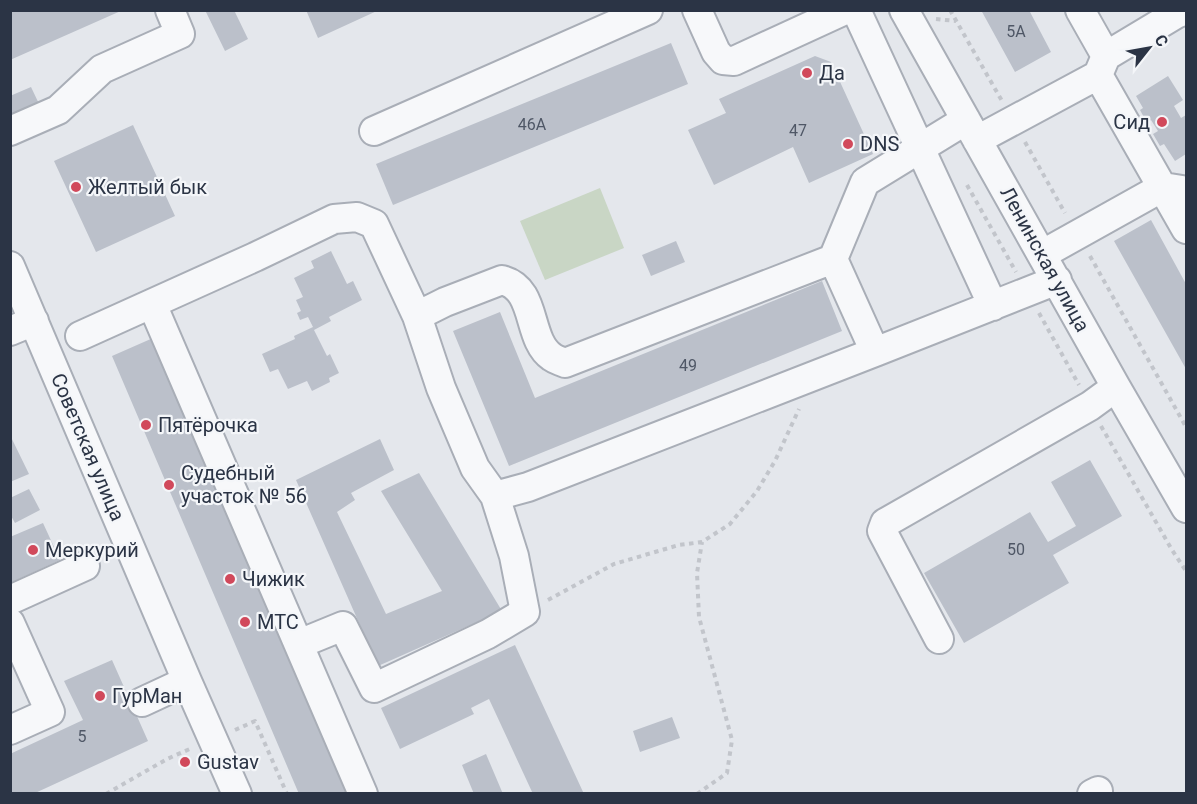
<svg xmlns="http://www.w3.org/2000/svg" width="1197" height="804" viewBox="0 0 1197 804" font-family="Roboto,sans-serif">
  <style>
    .green { fill: #c9d6c5 }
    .building { fill: #bbc0ca }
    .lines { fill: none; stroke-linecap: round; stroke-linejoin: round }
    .minor-casing { stroke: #a9aeb7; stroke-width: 32 }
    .path { stroke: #c2c5cb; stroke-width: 4; stroke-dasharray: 4.5 4.5; stroke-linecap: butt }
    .minor { stroke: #f7f8fa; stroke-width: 28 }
    .poi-dot { fill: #d1495b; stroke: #f4f6f9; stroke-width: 2 }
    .labels { text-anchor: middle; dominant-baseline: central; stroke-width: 4.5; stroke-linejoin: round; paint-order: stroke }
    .number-label { font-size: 16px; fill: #4f5766 }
    .poi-label { font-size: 20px; fill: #2b3445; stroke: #f4f6f9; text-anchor: start }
    .street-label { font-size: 20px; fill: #2b3445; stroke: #f4f6f9 }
  </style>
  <rect width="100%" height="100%" fill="#e4e7ec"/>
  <path class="green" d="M600,188L624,248L545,280L520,221Z"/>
  <path class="building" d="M15,10H123L10,60V12Z
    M205,10H234L248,39L225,51Z
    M306,10H379L318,38Z
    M981,10H1029L1051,52L1015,72Z
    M671,43L688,84L393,205L376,164Z
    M815,56L831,62L873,154L809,183L793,147L714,185L688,130L726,113L719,99Z
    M1168,76L1183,100L1174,106L1181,118L1186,115V154L1175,161L1164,144L1160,146L1153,134L1158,131L1151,120L1147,123L1140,110L1143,108L1136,96Z
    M31,87L41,108L10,122V96Z
    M133,125L175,216L96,252L54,161Z
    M1151,220L1186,284V369L1114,241Z
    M676,241L685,262L651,276L642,255Z
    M331,251L347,284L353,281L362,300L329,317L331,321L314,330L327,356L330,354L339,373L329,378L330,382L312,391L307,381L288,389L278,369L270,372L262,354L295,339L294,336L313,327L308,317L300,320L297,313L301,311L296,300L303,297L294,278L314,268L311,261Z
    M822,281L842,331L509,466L453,331L500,312L535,398Z
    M153,338L347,794H299L112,356Z
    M10,435L29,474L10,482Z
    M380,439L394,470L351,493L355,500L337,512L386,614L442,591L381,491L419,473L502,611L378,666L296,480Z
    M1090,460L1122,516L1053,555L1069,583L964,643L924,573L1030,512L1048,542L1076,526L1051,482Z
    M29,489L40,510L15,523L10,514V498Z
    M43,523L60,560L10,583V537Z
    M515,645L584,794H533L489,699L471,708L474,714L400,749L381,708Z
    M112,660L148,741L33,794H10V754L83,720L64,681Z
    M672,717L680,738L640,752L633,731Z
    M486,754L503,794H474L462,765Z"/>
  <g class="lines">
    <defs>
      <path id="minor" d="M697,10L716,52L723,60L734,61L845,10
        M856,10L993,306
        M904,10L1116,387L1186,508
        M1080,10L1106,56
        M1098,75L1106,56L1176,14L1186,10
        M10,131L58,110L102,69L180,34L170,10
        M374,131L648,10
        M977,140L1098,75L1186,229
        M1043,254L1163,187L1182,190
        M833,259L865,182L966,120
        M10,266L187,681L237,794
        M152,304L363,794
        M10,331L34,321
        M80,336L255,257L334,219L357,217L374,224L417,316L445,302L502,280C538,289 526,339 552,357C556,360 561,361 565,363L833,259L875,352L528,487L495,496L475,468L441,388L417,316
        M875,352L1057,280
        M10,600L85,566
        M10,623L50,712L10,730
        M939,639L882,531L885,523L1090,406L1116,387
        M299,644L343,626L374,688L488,634L525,612L514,556L495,496
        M142,702L187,681
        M1092,794L1098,791"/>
    </defs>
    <use href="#minor" class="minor-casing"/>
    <path class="path" d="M950,10L1002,101
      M936,19L956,21
      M1025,142L1065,213
      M967,185L1016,272
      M1090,256L1186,427
      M1039,313L1079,385
      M1101,426L1172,550L1186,571
      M548,600L614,564L679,545L702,542L730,524L757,491L775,461L799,409
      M235,730L255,721L287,794
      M106,794L167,759L192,748
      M697,794L727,773L732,740L699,617L697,573L702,542"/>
    <use href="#minor" class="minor"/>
  </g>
  <g class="poi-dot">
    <circle cx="807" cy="73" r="6"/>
    <circle cx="1162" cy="122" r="6"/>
    <circle cx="848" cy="144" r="6"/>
    <circle cx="76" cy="187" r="6"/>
    <circle cx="146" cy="425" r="6"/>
    <circle cx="169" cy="485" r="6"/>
    <circle cx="33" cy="550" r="6"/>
    <circle cx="230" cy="579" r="6"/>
    <circle cx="245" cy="622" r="6"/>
    <circle cx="100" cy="696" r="6"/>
    <circle cx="185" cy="762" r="6"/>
  </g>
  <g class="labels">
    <g class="number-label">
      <text x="1016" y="31">5А</text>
      <text x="532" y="124">46А</text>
      <text x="798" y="130">47</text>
      <text x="688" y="365">49</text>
      <text x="1016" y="549">50</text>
      <text x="82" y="736">5</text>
    </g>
    <g class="poi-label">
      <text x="819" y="73">Да</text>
      <text x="1150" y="122" text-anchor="end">Сид</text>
      <text x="860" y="144">DNS</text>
      <text x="88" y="187">Желтый бык</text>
      <text x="158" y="425">Пятёрочка</text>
      <text x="181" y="473">Судебный<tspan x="181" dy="23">участок № 56</tspan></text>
      <text x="45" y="550">Меркурий</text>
      <text x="242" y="579">Чижик</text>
      <text x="257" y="622">МТС</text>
      <text x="112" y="696">ГурМан</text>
      <text x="197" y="762">Gustav</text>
    </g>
    <g class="street-label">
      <text transform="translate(1045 259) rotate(61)">Ленинская улица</text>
      <text transform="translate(88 447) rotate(67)">Советская улица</text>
    </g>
  </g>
  <rect width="1197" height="804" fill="none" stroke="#2b3445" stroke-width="24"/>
  <g transform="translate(1149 48) rotate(59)" stroke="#f4f6f9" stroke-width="4.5" paint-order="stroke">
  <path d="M0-4.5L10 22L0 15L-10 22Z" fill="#2b3445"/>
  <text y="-9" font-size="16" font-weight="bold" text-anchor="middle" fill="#2b3445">С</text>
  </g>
</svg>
